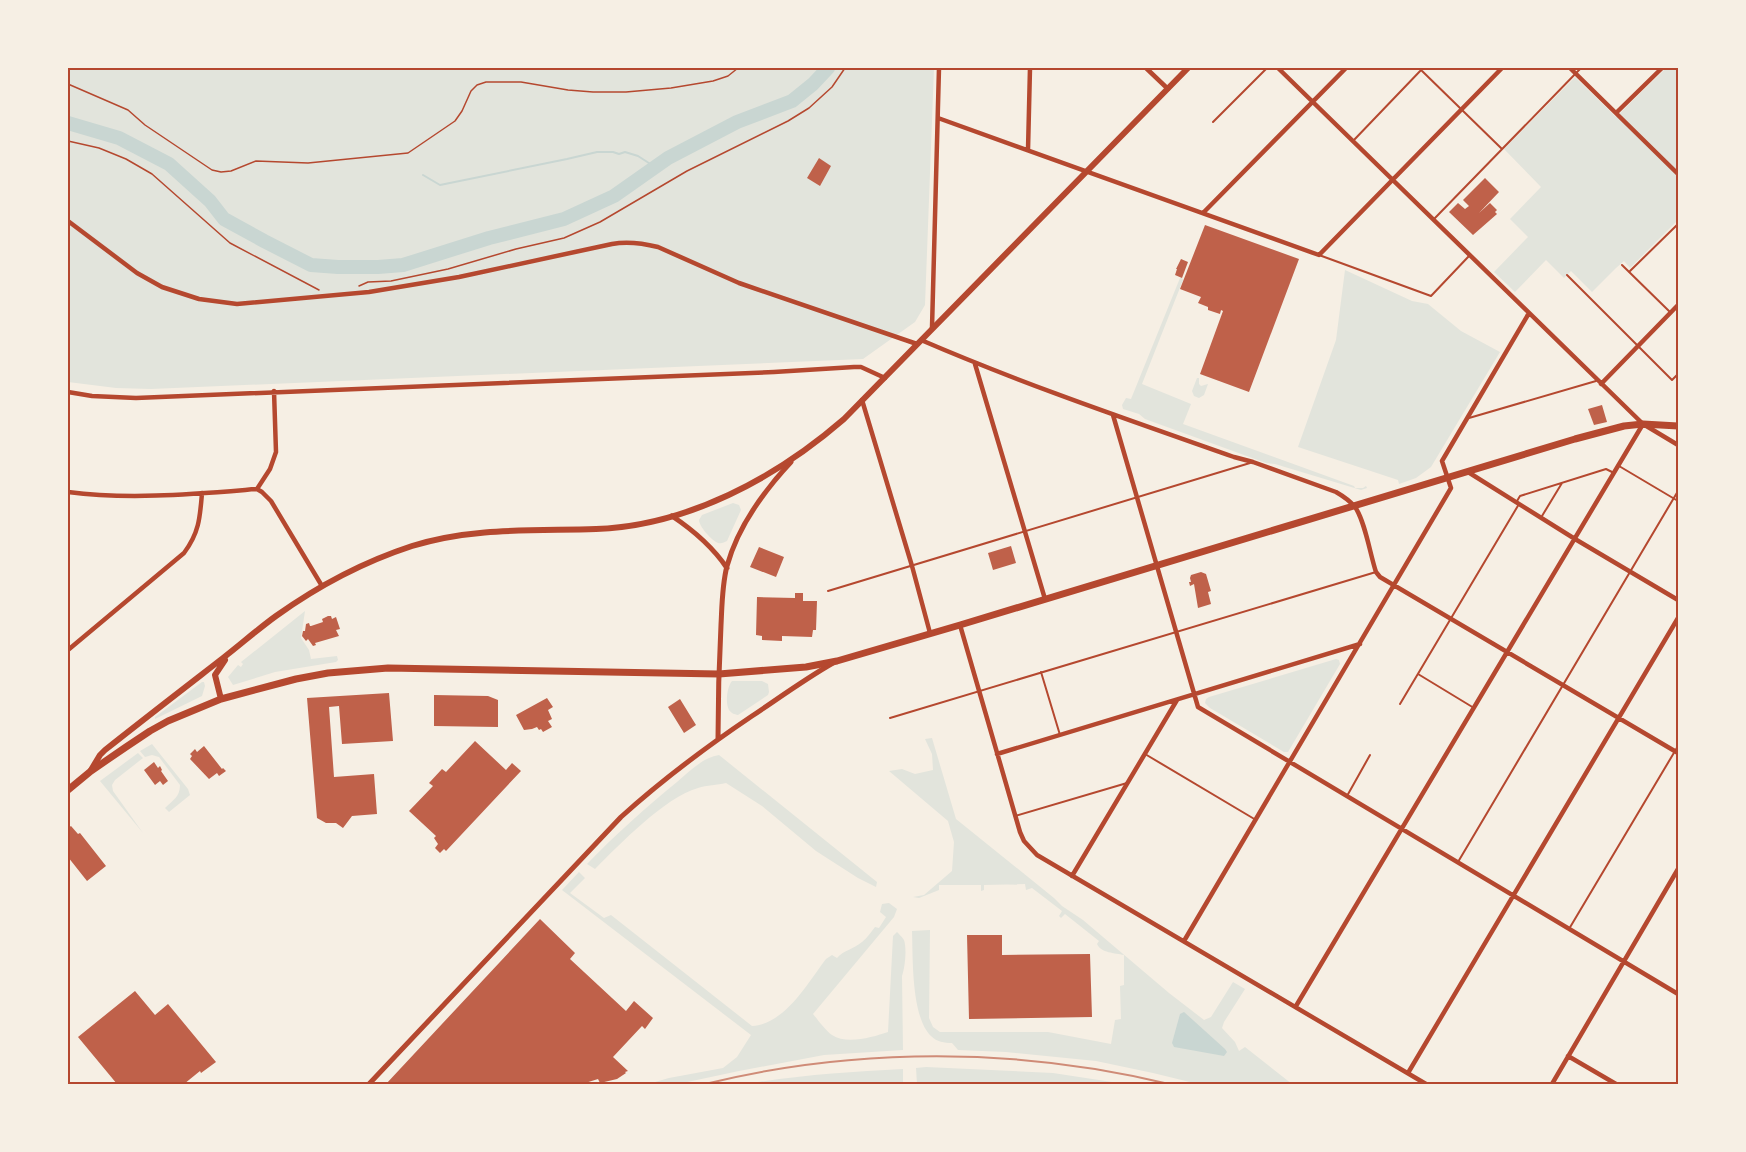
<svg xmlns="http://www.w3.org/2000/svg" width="1746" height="1152" viewBox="0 0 1746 1152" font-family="Roboto,sans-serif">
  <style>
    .green { fill: #e2e4dc }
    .water { fill: #c9d6d2 }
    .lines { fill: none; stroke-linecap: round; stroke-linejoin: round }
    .stream { stroke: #c9d6d2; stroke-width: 2 }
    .river { stroke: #c9d6d2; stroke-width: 14 }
    .building { fill: #bf614a }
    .path { stroke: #b5482f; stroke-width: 1.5 }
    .service { stroke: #b5482f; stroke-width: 2 }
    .minor { stroke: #b5482f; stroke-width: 4.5 }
    .tertiary { stroke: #b5482f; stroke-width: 5 }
    .secondary { stroke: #b5482f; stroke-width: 6 }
    .primary { stroke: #b5482f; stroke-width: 7 }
    .rail { stroke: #cf8b77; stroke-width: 2 }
    .neatline { fill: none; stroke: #b5482f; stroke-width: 2 }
  </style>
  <rect width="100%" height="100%" fill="#f6efe4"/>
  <path class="green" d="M68,68H934L925,305L915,322L863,359L151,389L116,388L68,382Z
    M1666,68H1676L1678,70V220L1630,268L1624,261L1616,268L1592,292L1571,271L1564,278L1546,260L1515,292L1494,272L1528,237L1510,219L1541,187L1504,149L1575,77L1616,117Z
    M1345,270L1412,301L1428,304L1461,331L1500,352L1431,467L1416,478L1399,484L1398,480L1298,447L1336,340Z
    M1180,278H1182L1183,280L1142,384L1191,404L1183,424L1354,486L1355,488H1363L1366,486L1367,488L1361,490L1275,464L1266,463L1145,419L1139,414L1123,409L1122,405L1126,398L1131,399Z
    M1197,378H1199V384L1201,386L1208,384L1204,395L1199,398L1194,396L1192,391Z
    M733,503L739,505L741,510L727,541C724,542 722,544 718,543C711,540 699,526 699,520L702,515Z
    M305,611L301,638L309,650L311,659L337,656L338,660L336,662L275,672L233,685L228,677L238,665L241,667L243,664L241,662Z
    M1336,659L1339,660L1340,664L1288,752H1284L1210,708L1205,703L1206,699L1209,697Z
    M732,681H762L768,684L769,692L768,695L738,715C734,714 732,714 729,710C725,703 727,687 732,681Z
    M202,682H204L205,686L202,696L155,719V717Z
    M932,738L956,819L1054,898L1062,906L1083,920L1169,993L1204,1020L1211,1017L1233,982L1245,989L1224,1022L1222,1028L1235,1042L1239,1051L1245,1047L1292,1084H1198L1153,1073L1096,1061L1006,1052L958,1050L952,1043C944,1043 937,1042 931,1036C911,1017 913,957 912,931L930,930L929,1018L933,1027L940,1032H1048L1111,1044L1115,1020L1121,1019L1120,986L1124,985V955C1115,953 1101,953 1097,944L1099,941L1065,914L1061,918L1059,916L1062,911L1032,888L1026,890L1025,884L984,885V890L981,891V885H939V890L919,898L913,897L924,895L952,871L954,842L948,821L889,771L902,769L915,774L933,770L932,754L925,739Z
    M152,744L188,789L190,795L169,812L165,808C173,800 180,797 180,785L159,757L152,755L145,757L140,751Z
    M138,753L143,758L115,780L112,785L113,791L143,833L100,781Z
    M719,755L877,882L876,887L858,878L816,851L762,806L726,783C717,785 707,785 698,788C664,798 620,844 595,869L587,864C615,835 645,808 677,782C689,772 703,757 719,755Z
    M579,872L585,878L570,893L604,918L611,915L752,1026C785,1024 807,984 826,959L832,955L837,958C844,950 854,949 862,942C867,938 871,932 875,927L879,928L886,917L880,912L882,904L889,903L897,909L894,917L813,1014C818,1020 825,1030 832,1035C847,1045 873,1037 888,1032L893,936L897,932C899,934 903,938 904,940C907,949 905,967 902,976L903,1050L824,1055L739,1071L678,1084H648L669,1078L723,1068L737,1057L751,1035L562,890Z
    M926,1067L1053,1073L1125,1084H917L916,1068Z
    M903,1069V1084H874L872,1082L856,1083L826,1082L812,1084H746C798,1075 850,1072 903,1069Z"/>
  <path class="water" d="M1184,1012L1225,1049L1227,1052L1224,1056L1174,1047L1172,1043L1180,1014Z"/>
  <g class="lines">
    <path class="stream" d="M423,175L440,185L567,159L597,152H613L619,154L625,152L638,156L655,167"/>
    <path class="river" d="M68,123L119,138L169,164L210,201L224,219L264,241L311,265L338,267H378L403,265L489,238L564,219L614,196L668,158L737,122L792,101L813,84L828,68"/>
  </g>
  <path class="building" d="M819,158L831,166L820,186L807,178Z
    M1485,178L1499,192L1479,213L1490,203L1497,210L1495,212L1497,214L1473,235L1449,212L1458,203L1465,209L1469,206L1463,200Z
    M1205,225L1299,259L1249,392L1200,374L1223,311L1221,310L1220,314L1208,310V307L1198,303L1201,297L1180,289Z
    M1181,259L1188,262L1182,278L1175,275L1177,269H1176Z
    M1602,405L1607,422L1594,425L1588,409Z
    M1011,546L1016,563L993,570L988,553Z
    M759,547L784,557L776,577L750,567Z
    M1201,572L1206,574L1211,591L1208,592L1211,604L1198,608L1194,584L1190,586L1189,582H1191L1190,578L1191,575Z
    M795,593H803V601H817L816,630H813L812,637L782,636V641L762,640V636L756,635L757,597L795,598Z
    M328,616H331L332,619L336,617L340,629L336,630L339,636L315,643L316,645L313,646L308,639L306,641L302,636L303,631H305L306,624L309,623L310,626H311L323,622L322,619Z
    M389,693L393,741L342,744L339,706L329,707L334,777L374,774L377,814L352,816L343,828L336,823H326L317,818L307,698Z
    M434,695L488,696L498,700V727L434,726Z
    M547,698L553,707L548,710L552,719L548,721L552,727L543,732L541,729L539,730L537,727L532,729L524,730L516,715Z
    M680,699L696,725L684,733L668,707Z
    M475,741L506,770L512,763L521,771L446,851L444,849L440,853L435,848L438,844L434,838L436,836L409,811L433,786L429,783L442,769L446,772Z
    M204,746L222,769L223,768L226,771L219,776L217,773L209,779L190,759L192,756L190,754L195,749L197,752Z
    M154,762L158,768L160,766L162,770L161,771L168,781L163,785L160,781L155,785L144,770Z
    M71,826L78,834L80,833L106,866L87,881L68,857V828Z
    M540,919L575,953L570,959L626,1011L634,1001L653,1018L645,1029L642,1026L613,1057L628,1071L625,1072L626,1073L617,1079L600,1083L598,1079L582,1084H386Z
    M967,935H1002V955L1090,954L1092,1017L969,1019Z
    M135,991L155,1015L168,1004L216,1062L201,1073L200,1071L184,1084H117L78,1037Z"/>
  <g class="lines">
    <path class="path" d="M68,84L128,110L145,125L212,170L221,172L231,171L256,161L308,163L408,153L455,121L462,111L471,91L477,85L486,82H521L568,90L593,92H626L671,88L713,81L728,76L738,68
      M68,141L99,148L126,159L152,174L230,243L319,290
      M359,286L368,282L391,281L448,269L516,249L564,238L600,222L687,171L788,121L809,108L832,87L845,68"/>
    <path class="service" d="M1419,68L1502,149
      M1213,122L1267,68
      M1353,141L1423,68
      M1435,218L1581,68
      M1319,255L1431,296L1469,256
      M1622,265L1671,313
      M1629,272L1678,224
      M1567,275L1672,380L1678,374
      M1469,418L1596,381
      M1619,466L1678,501
      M1517,501L1520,496L1606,469L1614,473
      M1542,516L1562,483
      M828,591L1250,463
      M1041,672L1060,735
      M1418,674L1474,708
      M1400,704L1519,504
      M890,718L1376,572
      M1145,754L1256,820
      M1347,796L1370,755
      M1015,816L1127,783
      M1458,862L1678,491
      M1569,929L1678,746"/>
    <path class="minor" d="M1146,68L1168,89
      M1278,68L1643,424L1678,445
      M1570,68L1678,174
      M1616,113L1662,68
      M938,118L1319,255L1502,68
      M1028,150L1030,68
      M1203,213L1346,68
      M68,221L137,273L162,287L199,299L237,304L369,292L459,277L612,244C628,241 642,243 658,247L739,283L917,344
      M932,328L939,68
      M921,340C1023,384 1129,420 1234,457L1253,462L1336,492C1343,496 1350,501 1355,507C1365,521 1370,554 1376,572L1380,577L1678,753
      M975,364L1045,599
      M1601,384L1678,305
      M68,392L92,396L136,398L774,372L854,367H861L885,378
      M862,400L912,566L930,633
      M1113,415L1198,707L1678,994
      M1468,472L1575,539L1678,600
      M257,489L270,469L276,452L274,391
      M68,492C130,500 194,494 257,489L262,492L271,501L322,586
      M960,625L1020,832L1024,841L1037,855L1426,1084
      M68,650L184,553C199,533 200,518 202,493
      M997,754L1360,644
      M1072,876L1177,700
      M1184,941L1451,488L1442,461L1529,313
      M1296,1006L1643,424
      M1568,1056L1616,1084
      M1408,1073L1678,618
      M1552,1084L1678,869"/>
    <path class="tertiary" d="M672,516C693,530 712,546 727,568
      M718,739C718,701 719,663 721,625C722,606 722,585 727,566C738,526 763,492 791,462
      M369,1084L621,817C662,780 706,747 752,716C779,698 805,679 833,663"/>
    <path class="secondary" d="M221,699L215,675L225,660
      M91,770L100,755L105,750C144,719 183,689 223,658C241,644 258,629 276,616C318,586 363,562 412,546C473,527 534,531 596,529C687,526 776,478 844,419L1188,68"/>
    <path class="primary" d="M68,790L91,771L126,747L150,731L168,721L221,699L296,679L328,673L388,668L719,674L806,667L837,661L960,625L1575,439L1624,426L1643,424L1678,426"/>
    <path class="rail" d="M705,1084C855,1047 1018,1047 1169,1084"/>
  </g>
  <rect width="1746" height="1152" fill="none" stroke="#f6efe4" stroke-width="138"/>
  <rect x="69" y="69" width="1608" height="1014" class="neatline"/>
</svg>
